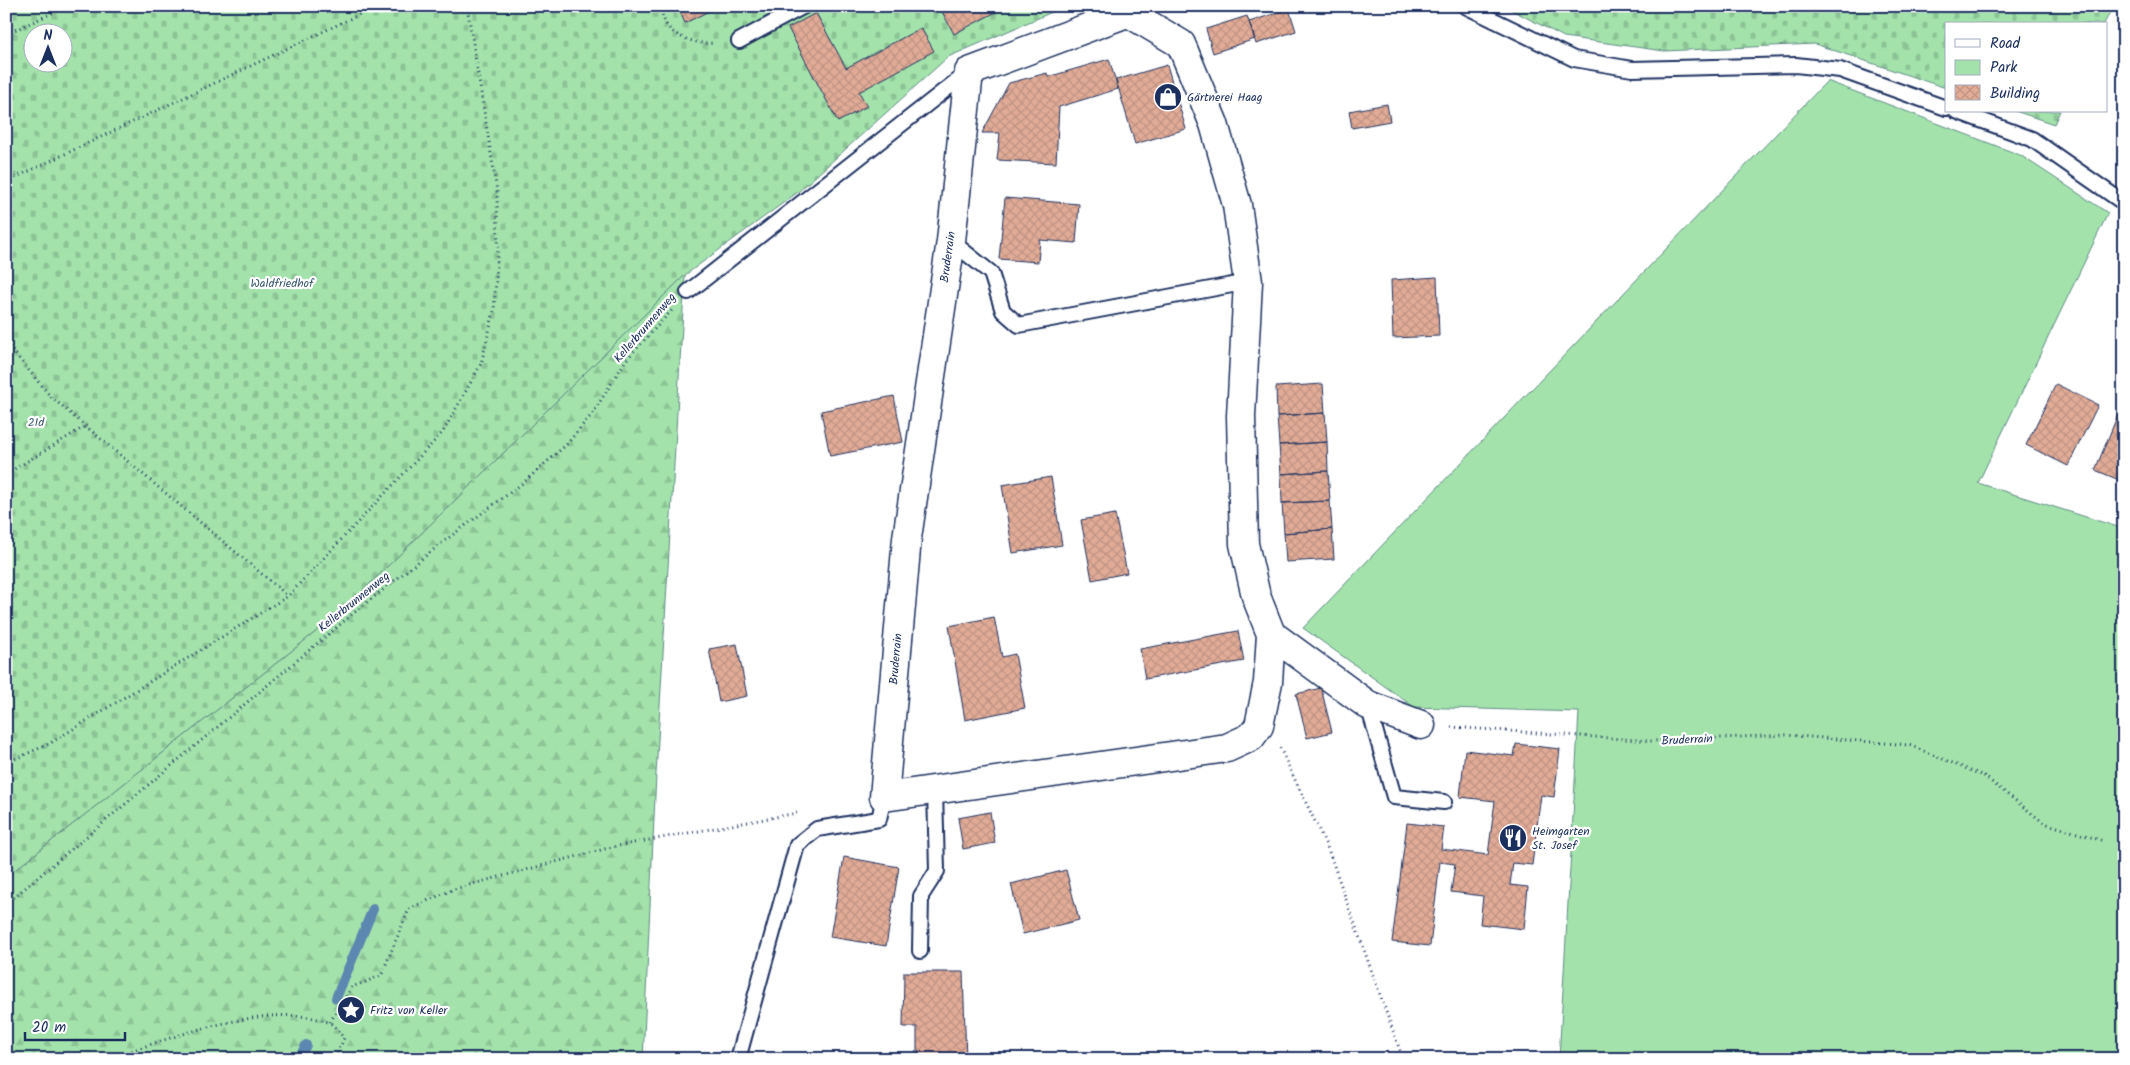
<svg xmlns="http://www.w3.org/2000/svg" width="2130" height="1065" viewBox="0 0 2130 1065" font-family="Kalam,sans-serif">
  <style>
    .green { fill: #a3e3ab; stroke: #5f8984 }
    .forest { fill: url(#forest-firs); stroke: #5f8984 }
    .cemetery { fill: url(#cemetery-stones); stroke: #5f8984; fill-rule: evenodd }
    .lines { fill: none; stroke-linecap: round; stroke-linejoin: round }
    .stream { stroke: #5b87b0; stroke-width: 10 }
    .building { fill: url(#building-cross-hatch); stroke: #1b2f5e }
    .lane-casing { stroke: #1b2f5e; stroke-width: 18 }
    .street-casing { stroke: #1b2f5e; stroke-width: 31 }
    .path { stroke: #1b2f5e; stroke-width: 3; stroke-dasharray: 1 4; stroke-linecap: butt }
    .lane { stroke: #fff; stroke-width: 14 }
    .street { stroke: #fff; stroke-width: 28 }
    .labels { text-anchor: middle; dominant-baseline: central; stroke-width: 4.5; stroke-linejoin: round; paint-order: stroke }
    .poi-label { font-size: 12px; fill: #1b2f5e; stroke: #fff; text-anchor: start }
    .street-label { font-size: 12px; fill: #1b2f5e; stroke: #fff }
    .park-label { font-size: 12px; fill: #3d5c71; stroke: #fff }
  </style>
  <defs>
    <pattern id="forest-firs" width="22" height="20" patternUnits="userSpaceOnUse" patternTransform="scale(1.25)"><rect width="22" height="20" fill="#a3e3ab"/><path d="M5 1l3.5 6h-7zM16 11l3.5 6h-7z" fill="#8cc396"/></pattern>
    <pattern id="cemetery-stones" width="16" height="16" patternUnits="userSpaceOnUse" patternTransform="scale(1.25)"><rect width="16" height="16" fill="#a3e3ab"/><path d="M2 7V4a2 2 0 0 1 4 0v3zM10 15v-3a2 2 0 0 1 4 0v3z" fill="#8cc396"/></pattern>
    <pattern id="building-cross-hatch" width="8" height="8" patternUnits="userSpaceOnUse" patternTransform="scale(1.25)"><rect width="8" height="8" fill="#e1ab96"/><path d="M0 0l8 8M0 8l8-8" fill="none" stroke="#c09384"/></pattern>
  </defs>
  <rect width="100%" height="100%" fill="#fff"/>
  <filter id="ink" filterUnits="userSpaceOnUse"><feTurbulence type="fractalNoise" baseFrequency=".02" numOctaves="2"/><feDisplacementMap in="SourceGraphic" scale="10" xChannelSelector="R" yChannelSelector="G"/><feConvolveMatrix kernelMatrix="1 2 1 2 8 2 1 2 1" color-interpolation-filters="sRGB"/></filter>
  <g filter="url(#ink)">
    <path class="green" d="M1827,81L2020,155L2108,213L1978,483L2124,529V1059H1559L1579,712L1414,707L1303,628Z"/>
    <path class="forest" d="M685,275L656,774L643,1059H6V877L342,611Z"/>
    <path class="cemetery" d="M6,6H1066L948,57L798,192L685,275L342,611L6,877ZM32,32H62V62H32Z
      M1504,6H2113L2104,24H1946V88L1815,44L1664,51L1564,37Z
      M2015,111H2060L2054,124Z"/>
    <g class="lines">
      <path class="stream" d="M336,998L373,909
        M299,1059L306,1045"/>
    </g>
    <path class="building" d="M677,6H719L685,23Z
      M939,6H995L998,11L954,34Z
      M1289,9L1296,31L1256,44L1249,22Z
      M816,13L846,68L921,28L934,51L859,92L867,106L838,122L788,28Z
      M1247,16L1255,39L1213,53L1206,29Z
      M1109,59L1118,89L1059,107L1056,163L997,160L1000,133H982L1009,83L1047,73L1048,77Z
      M1167,65L1186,129L1135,144L1116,80Z
      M1387,104L1390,121L1352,128L1349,111Z
      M1005,198L1079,204L1076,243L1040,240L1038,262L999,259Z
      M1437,277L1439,336L1393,338L1391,280Z
      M1323,384L1325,413L1277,416L1276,387Z
      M2056,384L2098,405L2068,466L2026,445Z
      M894,396L903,442L830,456L821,411Z
      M2119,412L2124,414V482L2095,470Z
      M1325,413L1327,442L1279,445L1277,416Z
      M1327,442L1328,471L1281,474L1279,445Z
      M1328,471L1330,501L1282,503L1281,474Z
      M1051,477L1062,545L1013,553L1002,485Z
      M1330,501L1332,529L1284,533L1282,503Z
      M1115,514L1127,573L1092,580L1081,520Z
      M1332,529L1334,559L1286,562L1284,533Z
      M994,617L1002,657L1015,654L1025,708L965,720L949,626Z
      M1238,631L1244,661L1145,679L1140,649Z
      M737,644L747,696L719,702L709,649Z
      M1321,688L1332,732L1307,738L1296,694Z
      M1516,744L1560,749L1554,797L1541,795L1532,865L1513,863L1510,885L1528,887L1524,929L1480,924L1483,896L1451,892L1455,864L1440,862L1430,946L1392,942L1407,823L1444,827L1441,849L1488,855L1495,801L1460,797L1465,750L1514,756Z
      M990,812L995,843L963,849L958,818Z
      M844,857L899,867L886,946L830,937Z
      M1066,870L1079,920L1023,934L1011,884Z
      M904,972H963L966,1059H917V1027H903Z"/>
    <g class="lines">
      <defs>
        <path id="lane" d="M1465,6L1574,59L1632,69L1796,65L1840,70L1946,108
          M739,41L804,6
          M1956,111L2032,139L2124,203
          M951,241L991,273L1003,311L1019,325L1248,282
          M688,292L968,72
          M1368,705L1394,797L1444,802
          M920,951L921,896L937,871L935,789
          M738,1059L797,845L817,829L879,819L884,797"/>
        <path id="street" d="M1117,6L1181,44L1214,124L1237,205L1248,282L1241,416L1244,544L1256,596L1271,634L1268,682L1259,726L1251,737L1227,748L884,797L907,538L951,241L969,72L1127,13
          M1271,634L1368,705L1421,725"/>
      </defs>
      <use href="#lane" class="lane-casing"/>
      <use href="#street" class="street-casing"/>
      <path class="path" d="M658,6C662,13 664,23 669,28C678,39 702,45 715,43
        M6,34L68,6
        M6,182L377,6
        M6,343L51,397L288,596
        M6,474L86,426
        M1451,727L1652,741L1786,735L1909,745L1984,776L2044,823L2104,841
        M1280,748L1328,849L1403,1059
        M6,763L49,744L288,596L443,432L481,364L494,311L498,249L497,191L467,6
        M6,904L355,612L443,542L523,483L566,445L593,413L626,360L673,309
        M330,1022L352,987L381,976L409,909L454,889L612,847L797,813
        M108,1059C167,1039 267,1000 328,1022C334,1024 339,1033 344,1038L335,1059"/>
      <use href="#lane" class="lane"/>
      <use href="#street" class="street"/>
    </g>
  </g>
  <defs>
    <symbol id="shop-disc" viewBox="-11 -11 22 22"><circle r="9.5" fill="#1b2f5e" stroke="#fff"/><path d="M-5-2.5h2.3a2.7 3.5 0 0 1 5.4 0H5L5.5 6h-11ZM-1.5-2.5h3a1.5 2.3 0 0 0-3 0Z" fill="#fff"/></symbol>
    <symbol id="restaurant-disc" viewBox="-11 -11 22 22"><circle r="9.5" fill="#1b2f5e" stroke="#fff"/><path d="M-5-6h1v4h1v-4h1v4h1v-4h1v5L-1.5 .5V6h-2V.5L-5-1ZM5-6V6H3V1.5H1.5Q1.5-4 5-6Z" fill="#fff"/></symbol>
    <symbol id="sight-disc" viewBox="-11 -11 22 22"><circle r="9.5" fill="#1b2f5e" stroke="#fff"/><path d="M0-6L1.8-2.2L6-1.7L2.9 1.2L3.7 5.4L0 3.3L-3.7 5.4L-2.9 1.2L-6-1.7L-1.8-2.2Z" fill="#fff"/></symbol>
  </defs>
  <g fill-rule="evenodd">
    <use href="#shop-disc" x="1152" y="81" width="32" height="32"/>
    <use href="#restaurant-disc" x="1497" y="822" width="32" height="32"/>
    <use href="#sight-disc" x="335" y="994" width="32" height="32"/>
  </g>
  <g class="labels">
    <g class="poi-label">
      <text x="1187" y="97">Gärtnerei Haag</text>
      <text x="1532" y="831">Heimgarten<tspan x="1532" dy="14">St. Josef</tspan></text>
      <text x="370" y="1010">Fritz von Keller</text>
    </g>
    <g class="street-label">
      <text transform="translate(948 257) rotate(-82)">Bruderrain</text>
      <text transform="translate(645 328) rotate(-49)">Kellerbrunnenweg</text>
      <text transform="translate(354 602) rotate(-39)">Kellerbrunnenweg</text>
      <text transform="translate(896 659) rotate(-85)">Bruderrain</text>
      <text transform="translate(1687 740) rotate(-3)">Bruderrain</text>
    </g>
    <g class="park-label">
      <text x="282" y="283">Waldfriedhof</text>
      <text x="36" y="422">21d</text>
    </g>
  </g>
  <rect width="2130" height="1065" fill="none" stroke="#fff" stroke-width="25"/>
  <rect x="12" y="12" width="2105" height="1040" fill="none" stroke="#1b2f5e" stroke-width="2" filter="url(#ink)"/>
  <rect x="1945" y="22" width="162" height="90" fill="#ffffff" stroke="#a4acbf"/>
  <rect x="1955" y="39" width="25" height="8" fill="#ffffff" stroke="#a4acbf"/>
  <text x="1990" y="48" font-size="15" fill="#1b2f5e">Road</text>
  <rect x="1955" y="60" width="25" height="15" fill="#a3e3ab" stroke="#a4acbf"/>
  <text x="1990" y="72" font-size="15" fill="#1b2f5e">Park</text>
  <rect x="1955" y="85" width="25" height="15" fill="url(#building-cross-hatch)" stroke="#a4acbf"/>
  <text x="1990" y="98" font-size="15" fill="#1b2f5e">Building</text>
  <g transform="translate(48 48)"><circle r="24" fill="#ffffff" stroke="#a4acbf"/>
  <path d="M0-4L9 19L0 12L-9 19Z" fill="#1b2f5e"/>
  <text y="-8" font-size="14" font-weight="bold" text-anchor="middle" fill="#1b2f5e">N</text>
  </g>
  <path d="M25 1032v8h100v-8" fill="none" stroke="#1b2f5e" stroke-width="2.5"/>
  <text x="32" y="1032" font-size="15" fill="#1b2f5e" stroke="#ffffff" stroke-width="4" paint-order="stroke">20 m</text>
</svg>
